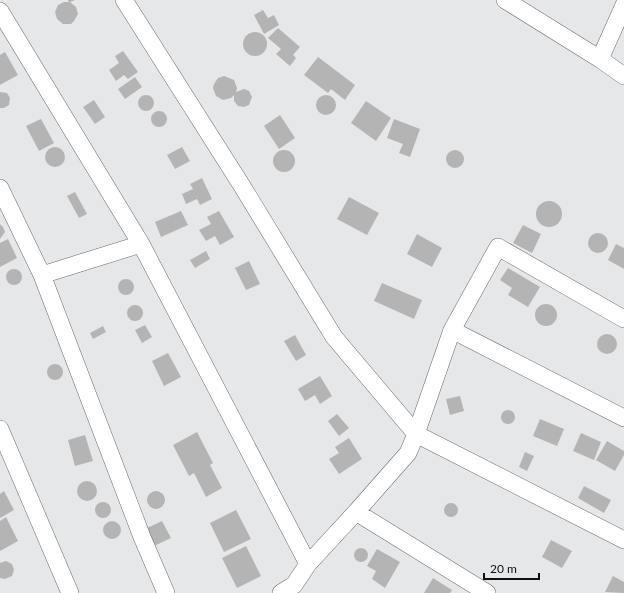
<svg xmlns="http://www.w3.org/2000/svg" width="624" height="593" viewBox="0 0 624 593" font-family="Lato,sans-serif">
  <style>
    .building { fill: #b5b4b5 }
    .lines { fill: none; stroke-linecap: round; stroke-linejoin: round }
    .minor-casing { stroke: #6a6a6c; stroke-width: 18 }
    .minor { stroke: #fff; stroke-width: 17 }
  </style>
  <rect width="100%" height="100%" fill="#e6e7e9"/>
  <path class="building" d="M68,0H75L70,2L76,7L78,14L74,21L71,24H63L57,19L55,12L58,5L64,2H69Z
    M263,10L268,18L274,15L279,25L264,34L254,15Z
    M278,28L300,47L293,55L296,58L290,66L276,54L281,49L268,38Z
    M243 44a12 12 0 1 1 24 0a12 12 0 1 1-24 0Z
    M123,51L138,72L128,79L124,75L116,81L109,70L119,63L115,56Z
    M5,52L18,75L0,85V55Z
    M318,57L355,85L345,100L331,89L328,93L304,75Z
    M224,76L234,80L237,88L236,92L244,89L249,91L252,97L249,105L244,107L238,106L234,101V95L231,98L223,100L216,96L213,88L214,84L218,78Z
    M135,77L142,87L125,99L118,89Z
    M0,92L7,93L10,98L9,105L4,108H0Z
    M138 103a8 8 0 1 1 16 0a8 8 0 1 1-16 0Z
    M316 105a10 10 0 1 1 20 0a10 10 0 1 1-20 0Z
    M94,100L105,117L95,124L83,107Z
    M366,101L391,118L376,141L351,123Z
    M151 119a8 8 0 1 1 16 0a8 8 0 1 1-16 0Z
    M280,115L295,138L279,149L264,126Z
    M41,119L54,143L39,151L26,126Z
    M394,119L420,129L410,157L399,153L403,144L387,138Z
    M45 157a10 10 0 1 1 20 0a10 10 0 1 1-20 0Z
    M182,147L190,161L175,169L167,155Z
    M446 159a9 9 0 1 1 18 0a9 9 0 1 1-18 0Z
    M273 161a11 11 0 1 1 22 0a11 11 0 1 1-22 0Z
    M202,178L212,199L200,205L197,199L186,204L182,194L193,189L190,184Z
    M75,192L87,214L79,218L67,196Z
    M349,197L379,213L367,235L337,219Z
    M536 214a13 13 0 1 1 26 0a13 13 0 1 1-26 0Z
    M181,211L188,225L161,237L155,222Z
    M219,211L234,237L220,245L215,236L206,241L199,230L211,224L207,217Z
    M0,224L3,227L5,232L0,239Z
    M523,225L541,234L532,253L513,243Z
    M588 243a10 10 0 1 1 20 0a10 10 0 1 1-20 0Z
    M417,234L442,248L432,267L407,254Z
    M8,239L17,258L0,267V243Z
    M616,244L624,248V269L608,260Z
    M206,251L210,259L195,268L190,260Z
    M249,261L260,284L246,290L235,268Z
    M508,268L540,287L528,307L508,295L512,288L500,280Z
    M6 277a8 8 0 1 1 16 0a8 8 0 1 1-16 0Z
    M118 287a8 8 0 1 1 16 0a8 8 0 1 1-16 0Z
    M382,283L422,300L414,319L374,301Z
    M535 315a11 11 0 1 1 22 0a11 11 0 1 1-22 0Z
    M127 313a8 8 0 1 1 16 0a8 8 0 1 1-16 0Z
    M145,325L152,337L142,343L135,330Z
    M103,326L106,332L93,339L90,333Z
    M597 344a10 10 0 1 1 20 0a10 10 0 1 1-20 0Z
    M295,335L306,355L296,361L284,341Z
    M168,353L181,377L164,386L152,361Z
    M47 372a8 8 0 1 1 16 0a8 8 0 1 1-16 0Z
    M320,376L332,396L320,404L315,395L305,401L298,389Z
    M460,396L464,411L450,415L446,399Z
    M501 417a7 7 0 1 1 14 0a7 7 0 1 1-14 0Z
    M337,414L349,428L339,436L328,421Z
    M540,419L564,429L557,446L533,436Z
    M197,432L213,463L210,465L222,488L206,497L194,473L189,476L173,445Z
    M581,433L601,442L594,460L573,451Z
    M85,435L93,461L75,466L68,440Z
    M349,438L362,459L339,474L329,459L339,453L335,447Z
    M607,441L624,451V455L615,471L596,460Z
    M525,452L534,456L527,471L519,467Z
    M77 491a10 10 0 1 1 20 0a10 10 0 1 1-20 0Z
    M584,486L611,500L604,513L578,498Z
    M4,491L14,510L0,518V494Z
    M147 500a9 9 0 1 1 18 0a9 9 0 1 1-18 0Z
    M95 510a8 8 0 1 1 16 0a8 8 0 1 1-16 0Z
    M444 510a7 7 0 1 1 14 0a7 7 0 1 1-14 0Z
    M236,510L251,539L224,552L210,523Z
    M6,517L18,541L0,551V521Z
    M162,521L171,538L154,546L145,529Z
    M103 530a9 9 0 1 1 18 0a9 9 0 1 1-18 0Z
    M551,540L572,551L562,568L542,557Z
    M246,546L261,576L237,588L222,558Z
    M354 555a7 7 0 1 1 14 0a7 7 0 1 1-14 0Z
    M377,549L400,562L385,588L372,579L376,571L367,566Z
    M6,561L12,564L14,570L12,576L5,579L0,578V563Z
    M613,576L624,582V593L605,592Z
    M433,578L452,590L450,593H424Z"/>
  <g class="lines">
    <defs>
      <path id="minor" d="M124,0L242,186L334,337L416,434L624,540
        M505,0L600,59L624,76
        M0,11L141,244L308,564
        M600,59L624,5
        M0,188L42,275L142,537L166,593
        M42,275L141,244
        M452,330L624,418
        M0,429L70,593
        M356,512L487,593
        M281,593L294,585L308,564L356,512L408,453L416,434L452,330L498,247L624,319"/>
    </defs>
    <use href="#minor" class="minor-casing"/>
    <use href="#minor" class="minor"/>
  </g>
  <path d="M484 573v6h55v-6" fill="none" stroke="#0e0f0f" stroke-width="2"/>
  <text x="490" y="573" font-size="12" fill="#0e0f0f" stroke="#e6e7e9" stroke-width="3" paint-order="stroke">20 m</text>
</svg>
